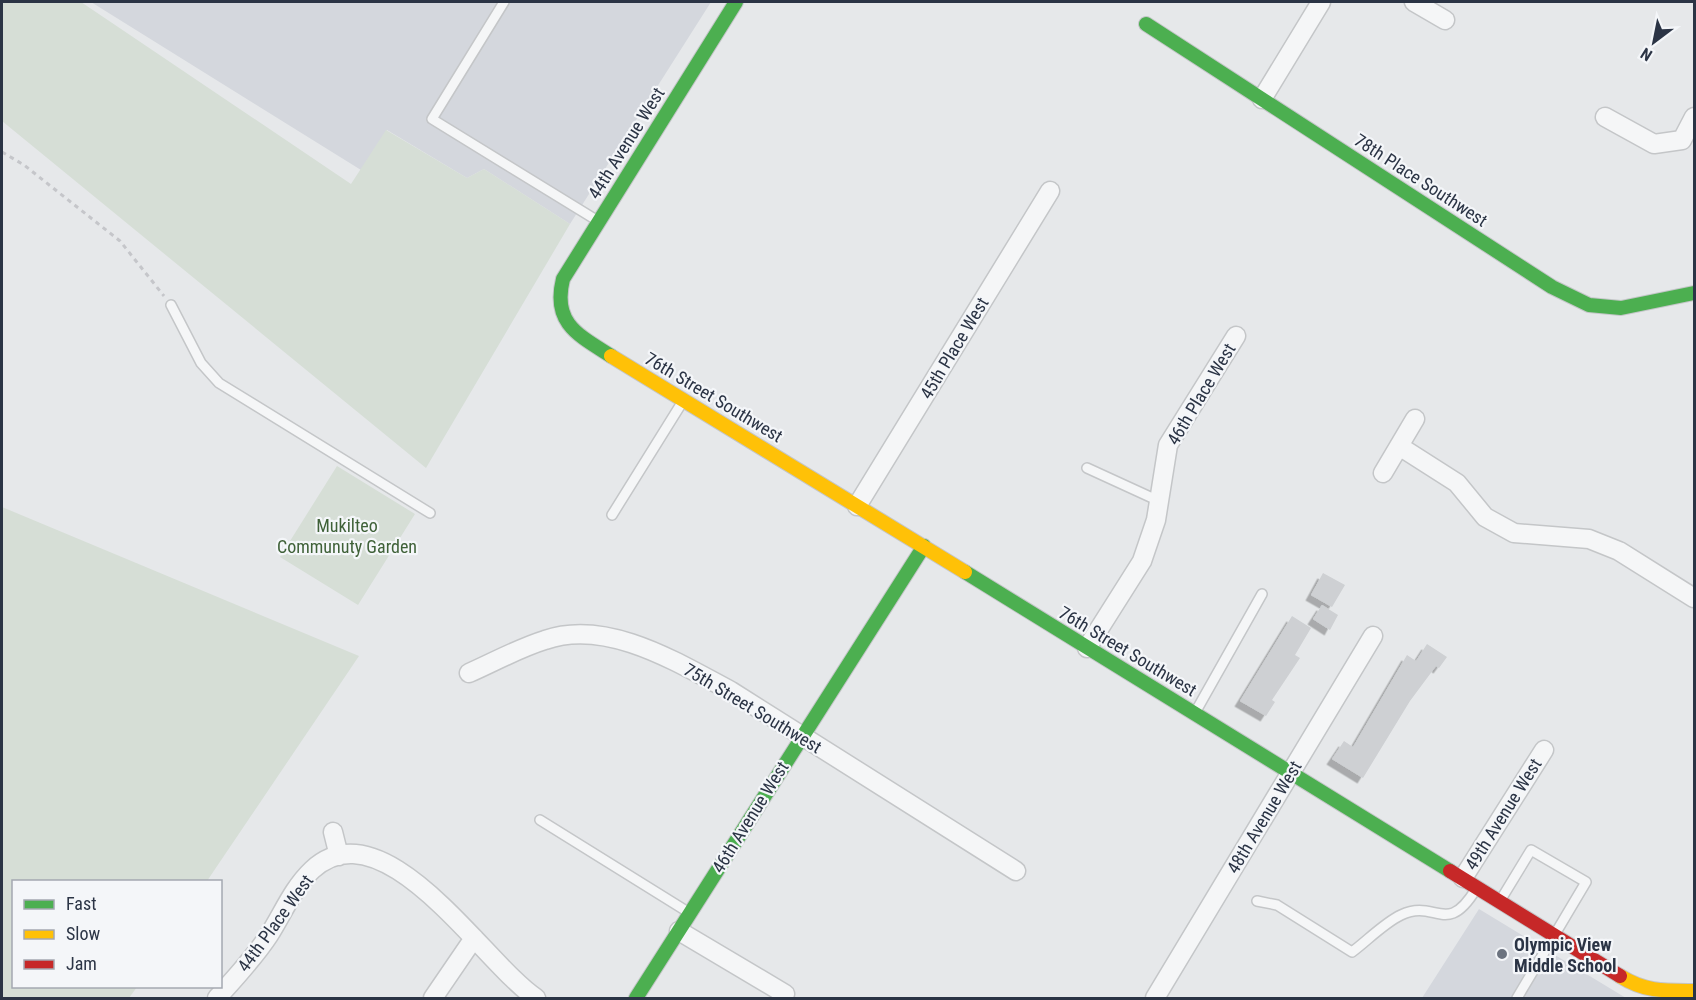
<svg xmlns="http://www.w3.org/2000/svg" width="1696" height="1000" viewBox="0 0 1696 1000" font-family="'Roboto Condensed',sans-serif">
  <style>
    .built { fill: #d4d7dd }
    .green { fill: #d6ded6 }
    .building { fill: #ced0d3; filter: url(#shadow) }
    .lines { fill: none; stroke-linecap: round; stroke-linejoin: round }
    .lane-casing { stroke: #c4c6c8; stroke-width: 12 }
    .street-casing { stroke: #c4c6c8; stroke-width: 21 }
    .fast-casing { stroke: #c4c6c8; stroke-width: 16 }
    .slow-casing { stroke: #c4c6c8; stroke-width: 16 }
    .jam-casing { stroke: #c4c6c8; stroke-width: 16 }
    .path { stroke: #c5c6ca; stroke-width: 3; stroke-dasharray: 4.5 4.5; stroke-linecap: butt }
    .lane { stroke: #f5f6f7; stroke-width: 9 }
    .street { stroke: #f5f6f7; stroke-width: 18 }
    .fast { stroke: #4caf50; stroke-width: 14 }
    .slow { stroke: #ffc107; stroke-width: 14 }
    .jam { stroke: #c62828; stroke-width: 14 }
    .poi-dot { fill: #6c737f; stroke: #f4f6f9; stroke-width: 2 }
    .labels { text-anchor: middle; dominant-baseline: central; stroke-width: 4.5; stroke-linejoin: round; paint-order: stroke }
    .street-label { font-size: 18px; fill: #2b3445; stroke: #f4f6f9 }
    .park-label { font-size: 18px; fill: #3f6138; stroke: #f4f6f9 }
    .poi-label { font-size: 18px; font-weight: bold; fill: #2b3445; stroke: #f4f6f9; text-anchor: start }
  </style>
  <defs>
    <filter id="shadow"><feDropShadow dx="-5.5" dy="5.5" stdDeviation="0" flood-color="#0004"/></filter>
  </defs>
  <rect width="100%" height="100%" fill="#e6e8ea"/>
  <path class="built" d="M91,2H711L570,224L484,169L467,178L387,130L361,170Z
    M1479,909L1626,998H1422Z"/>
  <path class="green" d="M2,2H81L351,184L386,130L467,178L484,169L570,224L426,468L2,121Z
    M337,466L415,514L358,605L280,557Z
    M2,507L359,656L207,881L14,882V986L137,987L129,998H2Z"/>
  <path class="building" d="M1323,573L1345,585L1332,607L1311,595Z
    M1322,605L1338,615L1330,630L1313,619Z
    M1292,616L1311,628L1295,655L1300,658L1272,700L1275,702L1266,716L1240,701Z
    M1427,644L1447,657L1439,668L1436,666L1410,701L1363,778L1332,759L1344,741L1353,747L1407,655L1416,661Z"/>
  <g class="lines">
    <defs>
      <path id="lane" d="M504,2L432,119L598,221
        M171,305L201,363L219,383L430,513
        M1087,468L1159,501
        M612,515L683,401
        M1196,711L1262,594
        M540,820L688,912
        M1257,901L1277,905L1352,952C1367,941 1384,923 1401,915C1436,898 1446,938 1476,889
        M1500,901L1531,850L1586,882L1517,998"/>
      <path id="street" d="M1414,2L1445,20
        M1262,99L1321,2
        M1605,117L1654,144L1682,140L1694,117
        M1399,446L1457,483L1485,517L1514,533L1589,539L1619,551L1694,598
        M1383,473L1415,419
        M857,506L1050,191
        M1087,648L1142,561L1156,520L1168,445L1236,336
        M469,673C494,662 519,648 545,640C607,618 678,663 731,691L1016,871
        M333,832L339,856
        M1463,878L1544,750
        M679,931L785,994
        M217,998C235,978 254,958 269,935C283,913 293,888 312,870C384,803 485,965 536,998
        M433,998L474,938
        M1155,998L1373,636"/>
      <path id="fast" d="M1146,24L1552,287L1589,305L1621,308L1694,293
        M611,356C578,335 552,323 563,279L736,2
        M965,572L1450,871
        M636,998L924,546"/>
      <path id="slow" d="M611,356L965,572
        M1620,976C1645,992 1665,991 1694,991"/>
      <path id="jam" d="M1450,871L1620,976"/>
    </defs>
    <use href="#lane" class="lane-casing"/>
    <use href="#street" class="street-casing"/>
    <use href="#fast" class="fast-casing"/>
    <use href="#slow" class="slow-casing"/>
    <use href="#jam" class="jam-casing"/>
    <path class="path" d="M2,152L24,165L120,241L164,296"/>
    <use href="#lane" class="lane"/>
    <use href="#street" class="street"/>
    <use href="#fast" class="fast"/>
    <use href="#slow" class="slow"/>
    <use href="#jam" class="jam"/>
  </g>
  <circle class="poi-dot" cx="1502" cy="954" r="6"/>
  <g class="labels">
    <g class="street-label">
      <text transform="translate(626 143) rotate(-58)">44th Avenue West</text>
      <text transform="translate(1421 180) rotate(33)">78th Place Southwest</text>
      <text transform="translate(954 348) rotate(-59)">45th Place West</text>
      <text transform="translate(1201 394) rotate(-59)">46th Place West</text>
      <text transform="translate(714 397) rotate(31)">76th Street Southwest</text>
      <text transform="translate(1128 651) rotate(31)">76th Street Southwest</text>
      <text transform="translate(753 708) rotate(31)">75th Street Southwest</text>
      <text transform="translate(1503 814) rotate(-58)">49th Avenue West</text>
      <text transform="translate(750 817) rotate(-58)">46th Avenue West</text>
      <text transform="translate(1264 817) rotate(-59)">48th Avenue West</text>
      <text transform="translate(275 923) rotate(-54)">44th Place West</text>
    </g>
    <g class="park-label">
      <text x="347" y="525">Mukilteo<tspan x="347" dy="21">Communuty Garden</tspan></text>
    </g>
    <g class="poi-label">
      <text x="1514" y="944">Olympic View<tspan x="1514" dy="21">Middle School</tspan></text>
    </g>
  </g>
  <rect width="1696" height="1000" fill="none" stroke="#2b3445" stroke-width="6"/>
  <rect x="12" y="880" width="210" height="108" fill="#f4f6f9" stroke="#a4a8b1" stroke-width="1.5"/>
  <rect x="24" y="900" width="30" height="9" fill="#4caf50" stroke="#a4a8b1" stroke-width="1.5"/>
  <text x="66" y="910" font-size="18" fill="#2b3445">Fast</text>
  <rect x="24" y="930" width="30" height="9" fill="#ffc107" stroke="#a4a8b1" stroke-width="1.5"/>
  <text x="66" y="940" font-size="18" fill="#2b3445">Slow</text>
  <rect x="24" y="960" width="30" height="9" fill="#c62828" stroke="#a4a8b1" stroke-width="1.5"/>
  <text x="66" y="970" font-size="18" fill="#2b3445">Jam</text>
  <g transform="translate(1654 42) rotate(212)" stroke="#f4f6f9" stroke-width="4.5" paint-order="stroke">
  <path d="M0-4.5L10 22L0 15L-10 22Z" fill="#2b3445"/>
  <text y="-9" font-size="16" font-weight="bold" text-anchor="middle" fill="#2b3445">N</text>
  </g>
</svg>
